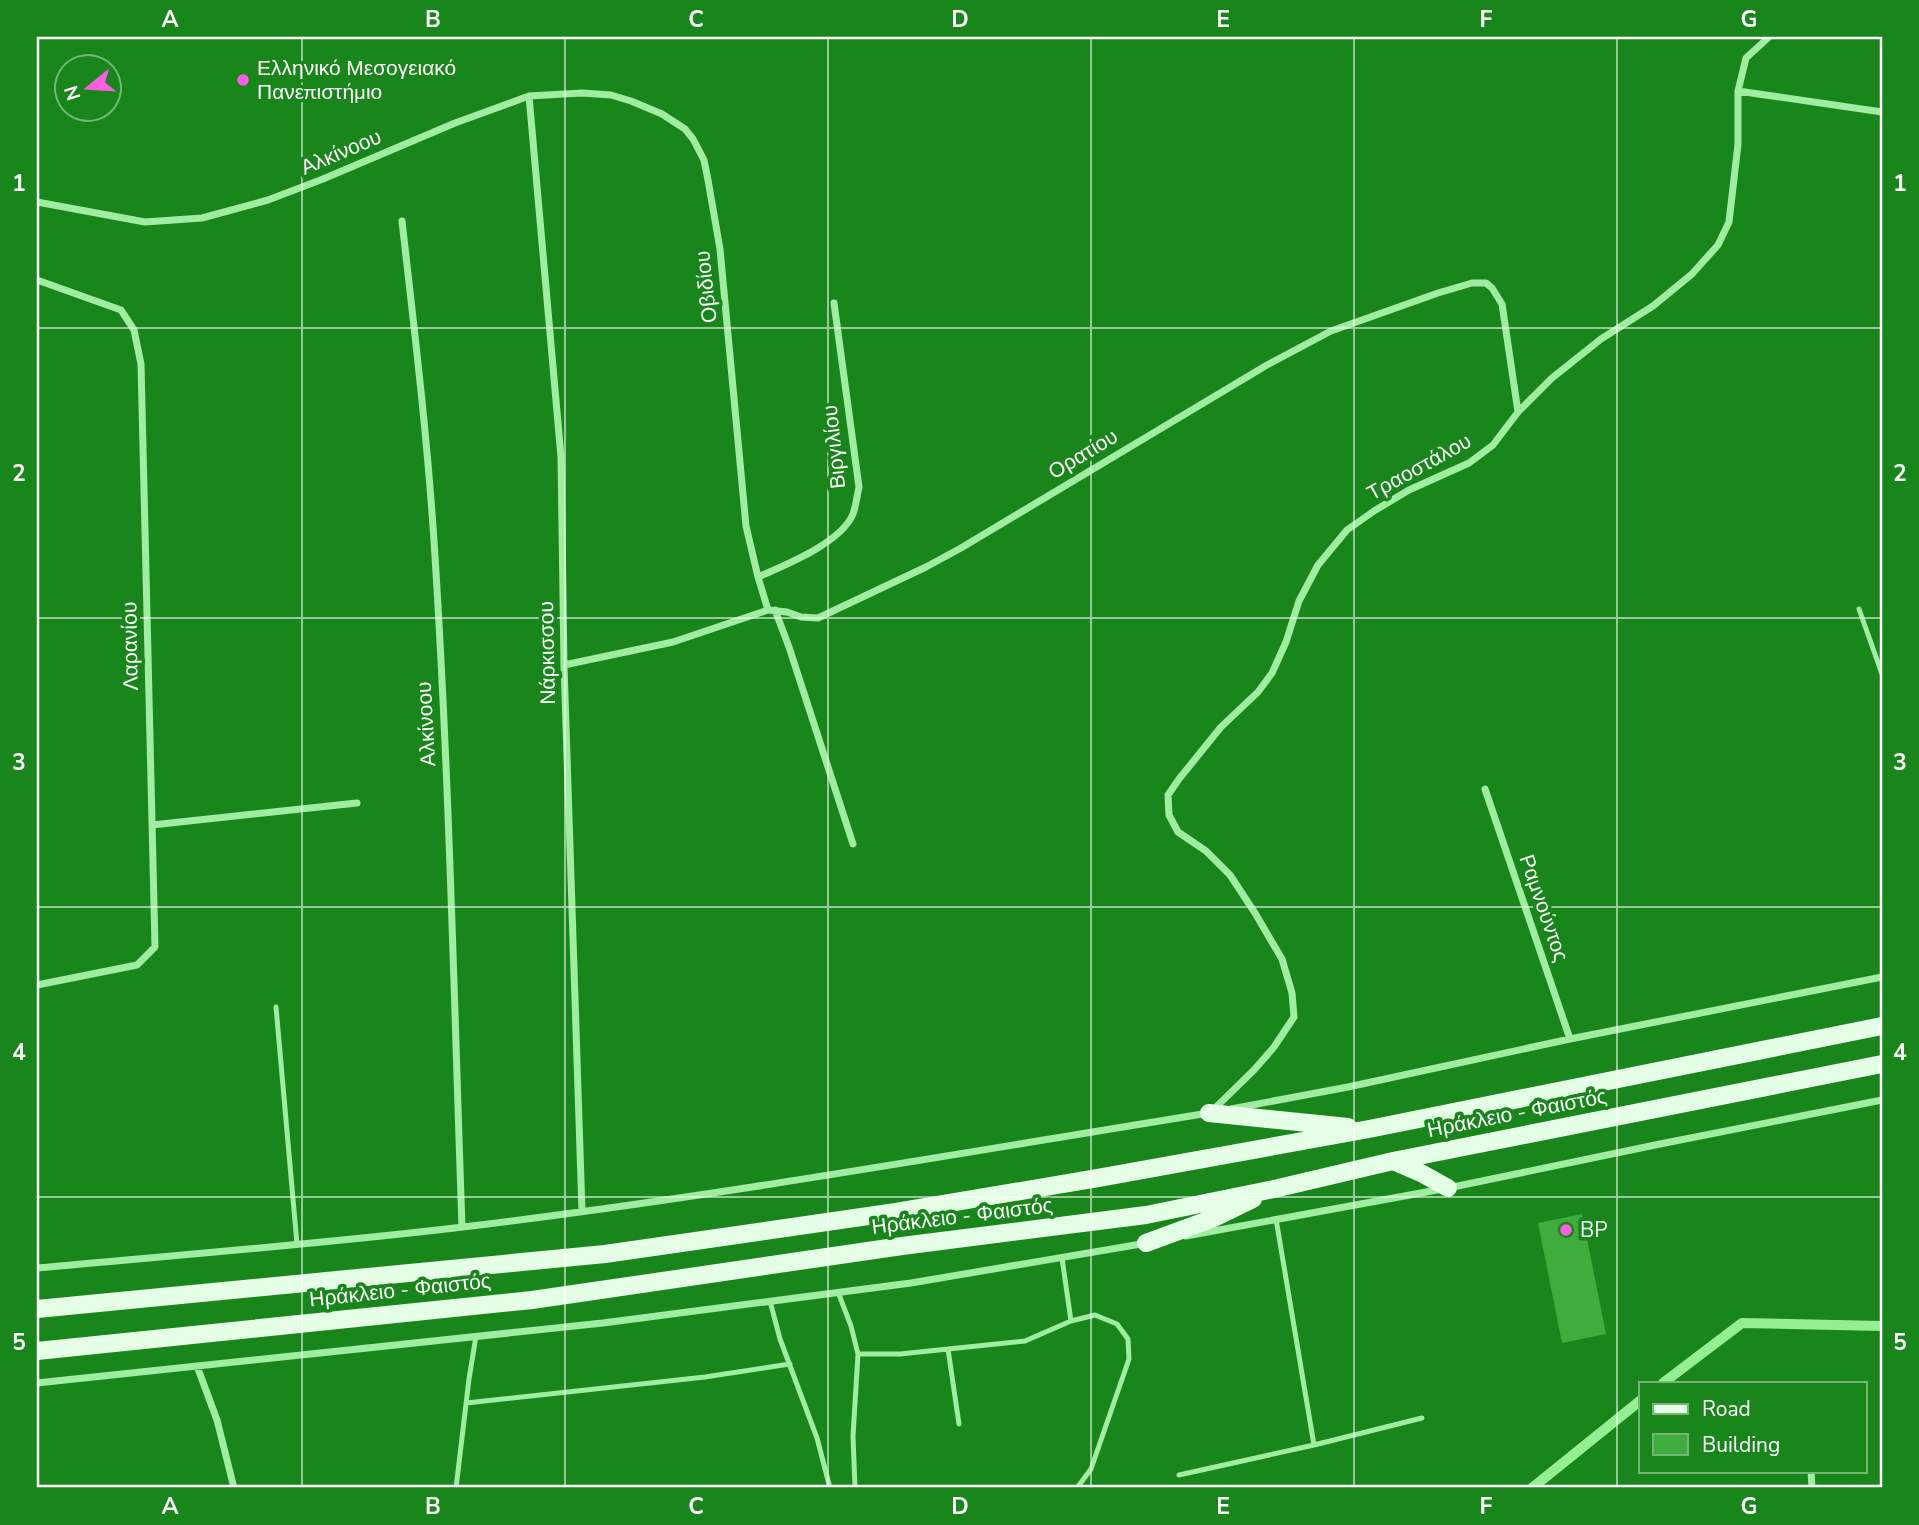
<svg xmlns="http://www.w3.org/2000/svg" width="1919" height="1525" viewBox="0 0 1919 1525" font-family="'Nunito Sans',sans-serif">
  <style>
    .lines { fill: none; stroke-linecap: round; stroke-linejoin: round }
    .stream { stroke: #94ef93; stroke-width: 10 }
    .building { fill: #3ead3e }
    .service { stroke: #a0eca0; stroke-width: 5 }
    .minor { stroke: #a0eca0; stroke-width: 7 }
    .primary { stroke: #e5ffe7; stroke-width: 18 }
    .grid { fill: none; stroke: #fff; stroke-width: 2; stroke-opacity: 0.55 }
    .poi-dot { fill: #ff5ce4; stroke: #19861b; stroke-width: 2.5 }
    .labels { text-anchor: middle; dominant-baseline: central; stroke-width: 7; stroke-linejoin: round; paint-order: stroke }
    .poi-label { font-size: 21px; fill: #fff; stroke: #19861b; text-anchor: start }
    .street-label { font-size: 21px; fill: #fff; stroke: #19861b }
    .neatline { fill: none; stroke: #fff; stroke-width: 2.5 }
    .grid-label { font-size: 23px; text-anchor: middle; font-weight: bold; fill: #fff }
  </style>
  <rect width="100%" height="100%" fill="#19861b"/>
  <g class="lines">
    <path class="stream" d="M1663,1383L1742,1323L1882,1326
      M1532,1488L1641,1400"/>
  </g>
  <path class="building" d="M1582,1214L1606,1334L1562,1343L1538,1223Z"/>
  <g class="lines">
    <path class="service" d="M1859,609L1882,674
      M276,1007L297,1244
      M838,1292L851,1326L858,1354H900L1025,1341L1071,1321L1062,1258
      M770,1301L780,1339L817,1438L830,1488
      M1071,1321L1095,1315L1117,1324L1128,1339L1129,1359L1091,1469L1077,1488
      M948,1349L959,1424
      M466,1403L705,1377L790,1364
      M1314,1445L1422,1418
      M1179,1475L1314,1445L1276,1219
      M456,1488L469,1379L476,1336
      M855,1488L853,1436L858,1354"/>
    <path class="minor" d="M1738,91L1882,112
      M529,96L561,457L564,665L582,1211
      M37,202L145,222L202,218L268,200L323,179L455,123L529,96L582,93L611,95L631,101L662,114L685,129L693,139L704,160L708,180L720,249L746,526L758,577L768,610
      M402,221C414,327 427,434 434,541C449,769 454,998 462,1227
      M37,280L121,310L134,330L141,364L155,947L137,965L37,985
      M758,577C785,565 841,543 853,514C856,506 857,496 859,487L834,303
      M775,610L789,647L853,844
      M564,665L673,642L768,610L787,612L801,617L818,618L926,567L961,548L1267,365L1331,331L1438,293L1472,283H1486L1492,288L1502,304L1518,412
      M1485,789L1570,1039
      M152,825L357,803
      M1231,1109L1348,1087L1570,1039L1882,977
      M1212,1111L1254,1070L1274,1047L1294,1017L1292,993L1282,959L1255,913L1230,875L1206,851L1178,832L1169,815L1168,795L1179,779L1221,727L1258,692L1272,673L1286,642L1299,601L1318,565L1347,530L1374,511L1409,490L1469,463L1493,445L1518,412L1552,378L1601,339L1653,306L1692,274L1718,245L1729,222L1738,144V91L1746,58L1769,37
      M1186,1236L1448,1188L1660,1144L1882,1100
      M37,1268C179,1255 321,1244 463,1227C713,1197 961,1153 1209,1113
      M197,1366L217,1420L234,1488
      M37,1383L603,1323L911,1283L1147,1243
      M1811,1471L1812,1488"/>
    <path class="primary" d="M1209,1113L1348,1127
      M1393,1161L1421,1173L1448,1188
      M1146,1243L1214,1218L1253,1199
      M37,1309L605,1254L896,1212L1098,1178L1369,1129L1882,1026
      M37,1351L532,1300L902,1246L1146,1215L1274,1189L1393,1161L1882,1064"/>
  </g>
  <path class="grid" d="M302,37V1488M565,37V1488M828,37V1488M1091,37V1488M1354,37V1488M1617,37V1488M37,328H1882M37,618H1882M37,907H1882M37,1197H1882"/>
  <g class="poi-dot">
    <circle cx="243" cy="80" r="7"/>
    <circle cx="1566" cy="1230" r="7"/>
  </g>
  <g class="labels">
    <g class="poi-label">
      <text x="257" y="68">Ελληνικό Μεσογειακό<tspan x="257" dy="24">Πανεπιστήμιο</tspan></text>
      <text x="1580" y="1230">BP</text>
    </g>
    <g class="street-label">
      <text transform="translate(341 152) rotate(-23)">Αλκίνοου</text>
      <text transform="translate(706 287) rotate(-96)">Οβιδίου</text>
      <text transform="translate(834 447) rotate(-96)">Βιργιλίου</text>
      <text transform="translate(1083 454) rotate(-31)">Ορατίου</text>
      <text transform="translate(1419 467) rotate(-29)">Τραοστάλου</text>
      <text transform="translate(130 646) rotate(-91)">Λαρανίου</text>
      <text transform="translate(547 653) rotate(-91)">Νάρκισσου</text>
      <text transform="translate(426 724) rotate(-93)">Αλκίνοου</text>
      <text transform="translate(1544 908) rotate(71)">Ραμνούντος</text>
      <text transform="translate(1517 1113) rotate(-11)">Ηράκλειο - Φαιστός</text>
      <text transform="translate(962 1216) rotate(-7)">Ηράκλειο - Φαιστός</text>
      <text transform="translate(400 1290) rotate(-6)">Ηράκλειο - Φαιστός</text>
    </g>
  </g>
  <rect width="1919" height="1525" fill="none" stroke="#19861b" stroke-width="77"/>
  <rect x="1639" y="1382" width="228" height="91" fill="#19861b" stroke="#75b676" stroke-width="2"/>
  <rect x="1653" y="1404" width="35" height="10" fill="#e5ffe7" stroke="#75b676" stroke-width="2"/>
  <text x="1702" y="1416" font-size="21" fill="#ffffff">Road</text>
  <rect x="1653" y="1434" width="35" height="21" fill="#3ead3e" stroke="#75b676" stroke-width="2"/>
  <text x="1702" y="1452" font-size="21" fill="#ffffff">Building</text>
  <g transform="translate(88 88) rotate(252)"><circle r="33" fill="#19861b" stroke="#75b676" stroke-width="2"/>
  <path d="M0-5L12 26L0 18L-12 26Z" fill="#ff5ce4"/>
  <text y="-10" font-size="19" font-weight="bold" text-anchor="middle" fill="#ffffff">N</text>
  </g>
  <rect x="38" y="38" width="1843" height="1448" class="neatline"/>
  <g class="grid-label">
    <text x="170" y="27">A</text>
    <text x="433" y="27">B</text>
    <text x="696" y="27">C</text>
    <text x="960" y="27">D</text>
    <text x="1223" y="27">E</text>
    <text x="1486" y="27">F</text>
    <text x="1749" y="27">G</text>
    <text x="19" y="191">1</text>
    <text x="1900" y="191">1</text>
    <text x="19" y="481">2</text>
    <text x="1900" y="481">2</text>
    <text x="19" y="770">3</text>
    <text x="1900" y="770">3</text>
    <text x="19" y="1060">4</text>
    <text x="1900" y="1060">4</text>
    <text x="19" y="1350">5</text>
    <text x="1900" y="1350">5</text>
    <text x="170" y="1514">A</text>
    <text x="433" y="1514">B</text>
    <text x="696" y="1514">C</text>
    <text x="960" y="1514">D</text>
    <text x="1223" y="1514">E</text>
    <text x="1486" y="1514">F</text>
    <text x="1749" y="1514">G</text>
  </g>
</svg>
